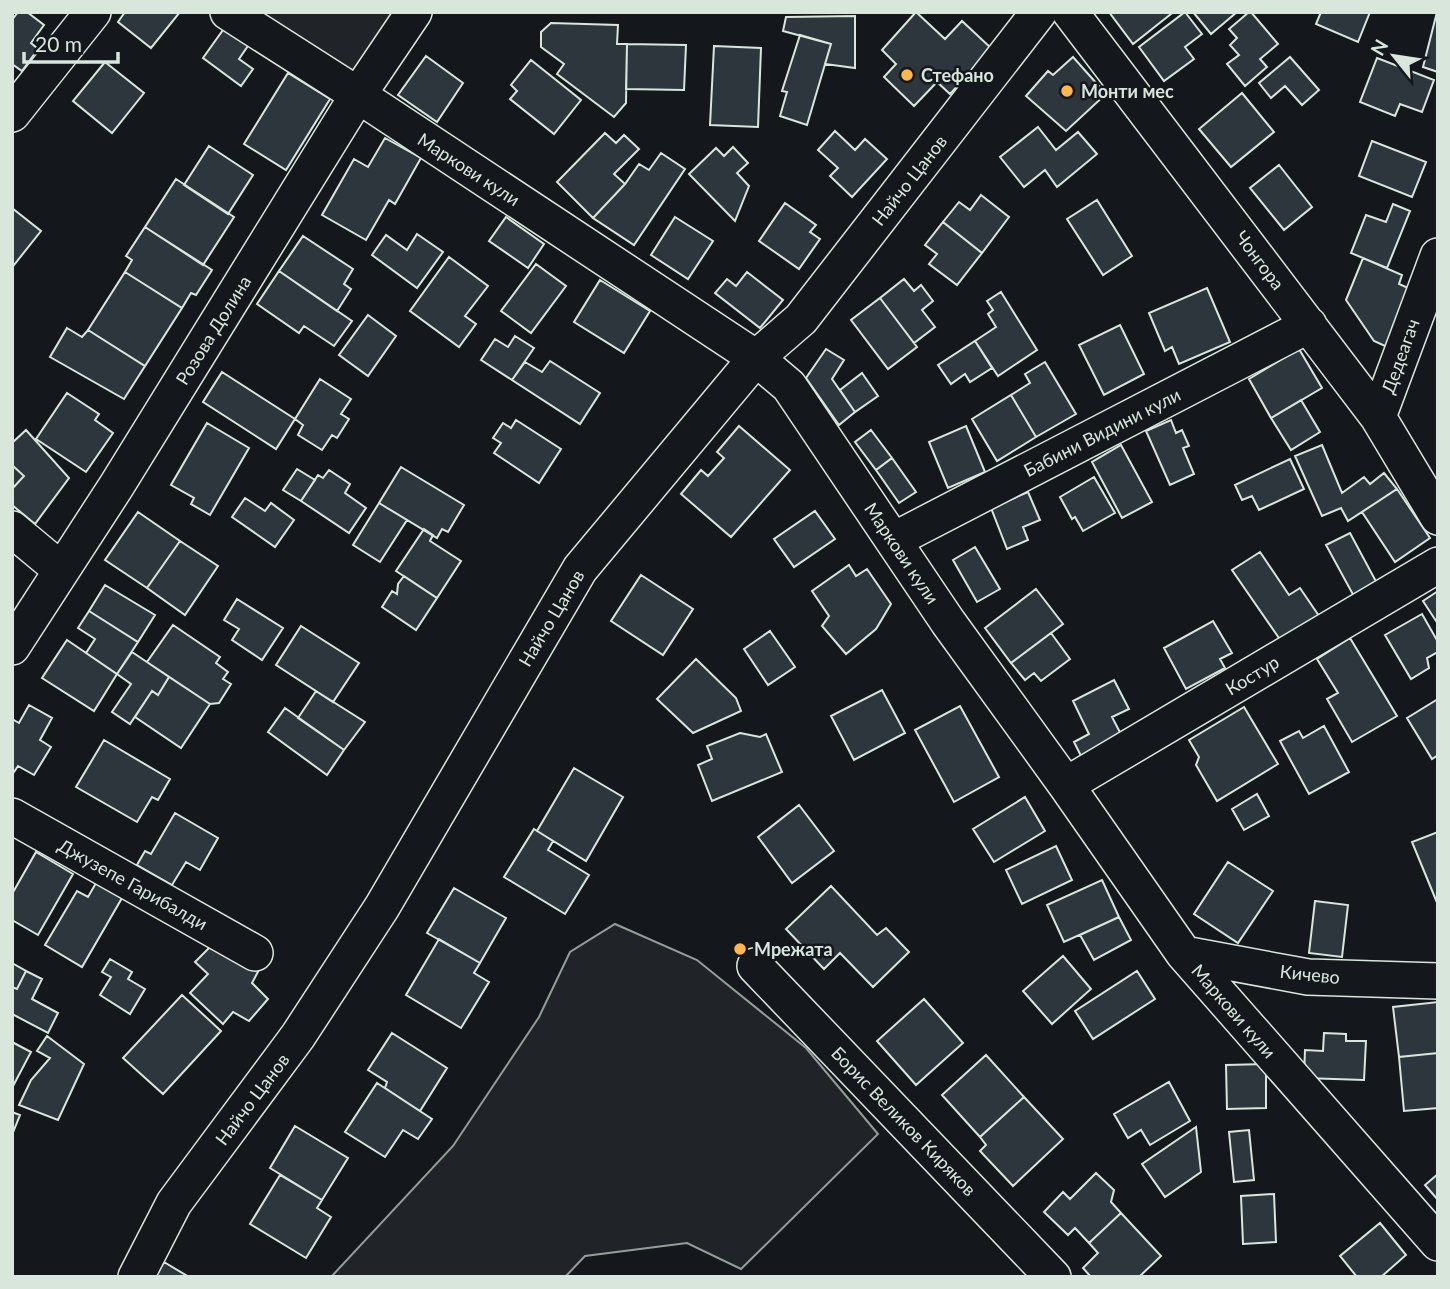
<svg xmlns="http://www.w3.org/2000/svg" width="1450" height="1289" viewBox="0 0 1450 1289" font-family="Lato,sans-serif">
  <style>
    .green { fill: #202428; stroke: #939e99; stroke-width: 2 }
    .building { fill: #2c363c; stroke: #d8e6dc; stroke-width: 2 }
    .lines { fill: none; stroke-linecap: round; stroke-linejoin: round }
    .minor-casing { stroke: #d8e6dc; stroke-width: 38 }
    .minor { stroke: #14181c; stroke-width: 35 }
    .poi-dot { fill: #ffb74d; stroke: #14181c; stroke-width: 2.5 }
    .labels { text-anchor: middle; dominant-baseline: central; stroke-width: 5; stroke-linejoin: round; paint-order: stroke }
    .poi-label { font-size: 18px; font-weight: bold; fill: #d8e6dc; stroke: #14181c; text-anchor: start }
    .street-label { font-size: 18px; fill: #d8e6dc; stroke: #14181c }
  </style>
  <rect width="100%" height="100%" fill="#14181c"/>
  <path class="green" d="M241,12H400L347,83Z
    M615,924L697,960L806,1048L878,1134L741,1269L687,1243L585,1256L565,1277H331L453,1146L539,1017L570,952Z"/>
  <path class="building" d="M18,12H27L44,25L31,43L38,49L22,71L12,64V20Z
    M125,12H180L151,48L118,22Z
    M916,12L945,39L962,21L992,49L950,94L937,82L914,106L884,77L896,64L882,50Z
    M1109,12H1170L1171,14L1133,44Z
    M1185,12L1202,34L1185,47L1194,59L1164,81L1139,47Z
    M1193,12H1237L1211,34Z
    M1249,12H1251L1278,44L1260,59L1267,67L1245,86L1227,64L1239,55L1230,45L1237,38L1229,29Z
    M1321,12H1370L1358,42L1316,24Z
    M1437,12H1438V72L1423,67Z
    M855,16V68L825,64L831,44L783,31L786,17Z
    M228,23L252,40L239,59L253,69L241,86L203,58Z
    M551,23L618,25L617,44H627L626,103L614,117L557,74L564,64L541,47V32Z
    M800,35L831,44L807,125L780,116L787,92L782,91Z
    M627,44L686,45L684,90L626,89Z
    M714,46L761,48L758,127L710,125Z
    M426,56L463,83L437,122L398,95Z
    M1073,57L1106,94L1066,131L1026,96L1048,71L1053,75Z
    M1290,57L1319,90L1302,105L1285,86L1271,98L1259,83Z
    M1377,58L1434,80L1422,112L1400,104L1395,116L1360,102Z
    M531,60L581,100L554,134L510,99L517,91L511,85Z
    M105,62L144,93L112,133L73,101Z
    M288,73L330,99L286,170L244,144Z
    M1242,93L1274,132L1231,167L1199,129Z
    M1038,127L1056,150L1078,132L1097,154L1057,187L1045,170L1024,187L1000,157Z
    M835,131L855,150L865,139L887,159L852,197L830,176L838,168L818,150Z
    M605,133L616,143L624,135L639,149L614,174L625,184L593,218L557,182Z
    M385,138L421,158L395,204L389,200L366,240L322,215L354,159L368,167Z
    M1372,141L1426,162L1412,197L1359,176Z
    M209,146L253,175L228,214L184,185Z
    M733,147L748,163L737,173L749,186L735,221L689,174L716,148L724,156Z
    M661,153L685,169L634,245L593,218L625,184L639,164L649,170Z
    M1279,165L1312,207L1284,230L1250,188Z
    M176,179L234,217L203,265L145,227Z
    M981,195L1009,217L982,253L943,222L959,202L970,210Z
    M1097,200L1132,256L1103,275L1067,219Z
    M785,203L816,225L810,232L820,239L799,269L759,241Z
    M1393,204L1410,211L1387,268L1351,253L1366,215L1386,222Z
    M12,208L41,231L14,265L12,263Z
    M506,217L544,244L528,268L489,241Z
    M675,217L713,241L688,279L651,255Z
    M943,222L982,253L957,285L929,264L937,254L925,245Z
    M145,227L212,270L196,295L191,293L182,308L125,272L132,260L126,256Z
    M417,234L443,252L417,288L372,255L386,235L407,250Z
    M303,236L353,269L344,284L351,289L337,311L279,271Z
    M449,257L488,286L465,316L476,324L459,347L410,311Z
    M1363,258L1402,275L1399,284L1415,291L1389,345L1385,346L1374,341L1346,300Z
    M536,264L566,286L531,333L501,311Z
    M279,271L352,321L334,346L304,326L299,333L257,304Z
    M125,272L182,308L145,366L88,330Z
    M747,272L783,300L760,328L715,293L727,279L736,286Z
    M904,279L914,291L921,285L933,301L922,310L935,327L914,343L880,298Z
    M600,280L650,311L624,353L574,322Z
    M1207,288L1230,342L1179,364L1172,347L1165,351L1149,313Z
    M1001,292L1037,350L998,376L975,341L996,327L988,314L993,310L987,301Z
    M880,298L917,347L888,369L851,320Z
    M368,315L396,336L368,376L339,355Z
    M1120,325L1144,374L1104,395L1079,345Z
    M67,328L82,337L88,330L145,366L124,399L50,357Z
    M515,336L534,348L512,380L481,360L495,339L508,347Z
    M975,341L992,368L970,382L965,374L951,384L938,365Z
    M826,349L844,360L832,379L855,412L839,425L806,378Z
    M1299,349L1322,388L1271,418L1249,379Z
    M550,361L600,393L580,424L512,380L525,362L542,372Z
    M1045,362L1076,414L1036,437L1011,395L1030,383L1025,374Z
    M222,372L295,419L276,449L203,402Z
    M862,373L878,396L855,412L840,390Z
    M320,379L351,399L341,414L349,419L337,438L332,435L322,450L298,435L303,425L295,419Z
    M67,393L99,414L95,420L113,433L86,472L36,439Z
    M1011,395L1036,437L997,461L972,419Z
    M1301,400L1320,432L1291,450L1271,418Z
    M516,420L561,449L539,483L494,453L501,443L493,438L503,423L511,428Z
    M1171,420L1176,433L1182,430L1189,446L1183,448L1194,474L1170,485L1146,431Z
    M207,423L249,448L210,515L191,504L194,498L171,485Z
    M739,426L790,470L731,537L681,494L701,470L708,476L724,458L717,452Z
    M966,426L985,472L948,488L929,442Z
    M26,430L69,478L35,524L12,505V489L24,476L12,465V443Z
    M871,430L892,458L876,470L855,442Z
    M1121,445L1152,502L1122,518L1092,462Z
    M1322,445L1342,493L1364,477L1370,484L1384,473L1397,489L1348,521L1341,508L1322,516L1295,456Z
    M892,458L916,492L899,503L876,470Z
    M1290,459L1304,489L1259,510L1252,496L1242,500L1235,485Z
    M12,465L24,476L12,489Z
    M401,467L464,505L448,532L442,529L437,538L379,503Z
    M297,469L315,480L301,501L283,490Z
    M329,470L350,484L345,493L366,508L349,533L301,501L318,475L323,478Z
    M1094,477L1115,513L1083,531L1075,517L1072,519L1060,497Z
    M1397,489L1430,538L1395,562L1362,512Z
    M1028,492L1040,520L1023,527L1028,540L1007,549L991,508Z
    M245,498L265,511L271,503L294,520L275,547L232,517Z
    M379,503L407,520L380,562L353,545Z
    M815,511L835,539L794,567L774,539Z
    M138,512L180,541L147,588L105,560Z
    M424,529L433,535L430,541L461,561L437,598L396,571Z
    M1350,533L1379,587L1356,600L1326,545Z
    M180,541L218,566L185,615L147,588Z
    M975,547L1000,589L977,602L953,560Z
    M1260,552L1289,595L1300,588L1319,616L1281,641L1232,570Z
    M849,565L856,576L867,569L891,604L876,629L846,654L822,626L829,616L812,591Z
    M641,575L693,609L663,655L611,621Z
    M404,576L437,598L416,630L382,607L392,591L397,594L398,584Z
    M105,585L155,615L138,642L89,611Z
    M1036,589L1063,624L1011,663L985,628Z
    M1438,591V624L1423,601Z
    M237,599L283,628L262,660L232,640L239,629L224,620Z
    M89,611L138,642L117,674L86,653L95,639L78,628Z
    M1422,614L1438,642V652L1427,658L1429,668L1411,679L1385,635Z
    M1213,621L1232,653L1220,659L1225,668L1186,689L1164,648Z
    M173,625L220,657L216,663L228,672L223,679L231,684L219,703L210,704L147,662Z
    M301,626L359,663L333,702L276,665Z
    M770,631L795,667L768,685L744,649Z
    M1051,633L1070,659L1041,681L1034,673L1025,680L1011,663Z
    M1350,638L1397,716L1352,742L1327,699L1338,693L1317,659Z
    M67,640L117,674L94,711L42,678Z
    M132,652L169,677L158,695L152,691L130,724L112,712L131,684L117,674Z
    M696,659L736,698L741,711L693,733L657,699Z
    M169,677L210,704L181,748L135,717L152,691L158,695Z
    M1114,680L1129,709L1112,717L1124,740L1083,760L1074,742L1089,734L1073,701Z
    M882,690L905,733L854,760L831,716Z
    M316,691L365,722L344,750L298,718Z
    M1438,699V755L1432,759L1407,718Z
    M29,705L52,718L40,740L51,747L34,775L18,766L12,775V719L19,723Z
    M960,706L999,777L954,802L915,730Z
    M1244,707L1278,764L1217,801L1196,765L1199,757L1189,740Z
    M285,708L344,750L327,775L268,732Z
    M1324,726L1349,772L1309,794L1280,741L1299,731L1303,738Z
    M740,733L760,737L766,734L782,772L712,801L698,765L712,759L707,746Z
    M104,740L170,779L158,800L152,797L137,822L76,787Z
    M574,768L623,797L586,861L537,831Z
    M1257,794L1269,816L1244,830L1232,809Z
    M1025,797L1045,831L994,862L973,829Z
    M799,805L834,851L792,883L758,837Z
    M175,813L218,838L200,870L186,862L172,885L137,865L145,851L151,854Z
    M534,829L553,841L548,850L589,875L565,914L504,877Z
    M1438,832V905L1412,842Z
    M1056,846L1072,880L1022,904L1006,870Z
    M36,852L73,874L38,935L12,920V894Z
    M1228,862L1273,891L1238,943L1194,914Z
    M1102,880L1119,917L1064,942L1047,905Z
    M96,883L122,898L82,967L45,945L77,891L88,897Z
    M831,886L877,935L886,928L909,952L873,987L840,953L824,969L786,929Z
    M454,888L506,918L480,963L427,933Z
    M1315,901L1348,905L1342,957L1309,953Z
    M1119,917L1131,940L1094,960L1080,935Z
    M439,939L480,963L474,973L489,982L461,1028L406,995Z
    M214,943L260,968L252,983L268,999L249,1021L233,1012L223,1024L190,993L208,974L195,962Z
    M1063,956L1091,989L1052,1024L1023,991Z
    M110,959L132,972L128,979L145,989L130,1014L100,995L111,977L102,972Z
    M12,963L26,971L17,989L12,987Z
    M26,971L42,979L32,999L58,1013L48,1033L12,1014V987L17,989Z
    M1137,971L1155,999L1093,1039L1075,1011Z
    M182,995L221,1031L163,1094L123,1058Z
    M924,999L963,1043L916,1085L877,1041Z
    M1438,1002V1053L1399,1057L1393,1007Z
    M392,1033L447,1068L420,1111L385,1088L387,1082L368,1070Z
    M1324,1033L1346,1034V1041H1366L1364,1080L1304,1078L1305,1050L1323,1051Z
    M47,1036L84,1064L58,1120L19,1105L31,1080L50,1058L37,1051Z
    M12,1042L31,1052L12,1088Z
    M1438,1053V1108L1404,1111L1399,1057Z
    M986,1055L1024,1097L980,1137L942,1095Z
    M1266,1064V1108L1227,1109L1226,1065Z
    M1169,1082L1190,1121L1150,1145L1141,1130L1128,1138L1114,1114Z
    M377,1083L432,1119L418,1139L403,1130L385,1157L345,1132Z
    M1024,1097L1063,1139L1013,1186L980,1151L986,1145L980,1137Z
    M12,1112L20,1115L12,1135Z
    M295,1126L348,1158L322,1200L270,1168Z
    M1196,1127L1201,1172L1165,1197L1142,1164Z
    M1249,1130L1254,1180L1234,1182L1229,1132Z
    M1096,1173L1114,1190L1111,1202L1121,1213L1089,1243L1075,1228L1068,1235L1044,1212L1063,1192L1070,1199Z
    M1438,1174V1200L1425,1185Z
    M280,1175L322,1200L317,1208L331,1217L306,1258L250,1224Z
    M1274,1194L1276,1242L1243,1244L1241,1196Z
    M1121,1213L1161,1256L1139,1277H1091L1083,1268L1098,1253L1089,1243Z
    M1380,1223L1406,1255L1381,1277H1357L1340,1256Z
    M164,1262L189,1277H155Z"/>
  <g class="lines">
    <defs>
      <path id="minor" d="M228,12L358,95L756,358L789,386L948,622L1066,785L1184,954L1438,1243
        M1070,12L1378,417L1438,517
        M12,114L93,12
        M1378,417L1438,256
        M12,529L60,569
        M894,540L1309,325
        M12,647L117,485L358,95L414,12
        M1066,785L1438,565
        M12,816L255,953
        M1184,954L1308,977L1438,981
        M755,966L1053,1277
        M136,1277L174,1203L298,1036L382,907L580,569L756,358L801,319L1039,12"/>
    </defs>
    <use href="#minor" class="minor-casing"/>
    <use href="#minor" class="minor"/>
  </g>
  <g class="poi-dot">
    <circle cx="907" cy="75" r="7"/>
    <circle cx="1067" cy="91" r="7"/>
    <circle cx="740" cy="949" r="7"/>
  </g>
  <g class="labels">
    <g class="poi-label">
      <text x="921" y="75">Стефано</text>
      <text x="1081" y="91">Монти мес</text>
      <text x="754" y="949">Мрежата</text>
    </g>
    <g class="street-label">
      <text transform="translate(469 169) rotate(33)">Маркови кули</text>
      <text transform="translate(909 180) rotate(-52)">Найчо Цанов</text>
      <text transform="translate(1260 260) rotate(53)">Чонгора</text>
      <text transform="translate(213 330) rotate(-58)">Розова Долина</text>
      <text transform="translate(1400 356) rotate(-70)">Дедеагач</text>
      <text transform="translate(1102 432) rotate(-27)">Бабини Видини кули</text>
      <text transform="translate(902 553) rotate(56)">Маркови кули</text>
      <text transform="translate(551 618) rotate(-59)">Найчо Цанов</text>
      <text transform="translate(1252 675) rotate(-31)">Костур</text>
      <text transform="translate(133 884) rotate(29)">Джузепе Гарибалди</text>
      <text transform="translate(1310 974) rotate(6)">Кичево</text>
      <text transform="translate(1234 1011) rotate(49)">Маркови кули</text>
      <text transform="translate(252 1099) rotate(-53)">Найчо Цанов</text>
      <text transform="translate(904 1121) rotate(46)">Борис Великов Киряков</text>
    </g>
  </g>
  <rect width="1450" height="1289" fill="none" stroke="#d8e6dc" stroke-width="28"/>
  <g transform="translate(1394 56) rotate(300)" stroke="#14181c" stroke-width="5" paint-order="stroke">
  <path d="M0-5L12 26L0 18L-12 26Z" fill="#d8e6dc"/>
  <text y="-10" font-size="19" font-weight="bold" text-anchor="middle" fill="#d8e6dc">N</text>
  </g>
  <path d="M24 52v10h94v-10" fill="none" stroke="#d8e6dc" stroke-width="3.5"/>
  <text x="35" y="52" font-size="21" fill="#d8e6dc" stroke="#14181c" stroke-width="5" paint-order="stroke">20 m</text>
</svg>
